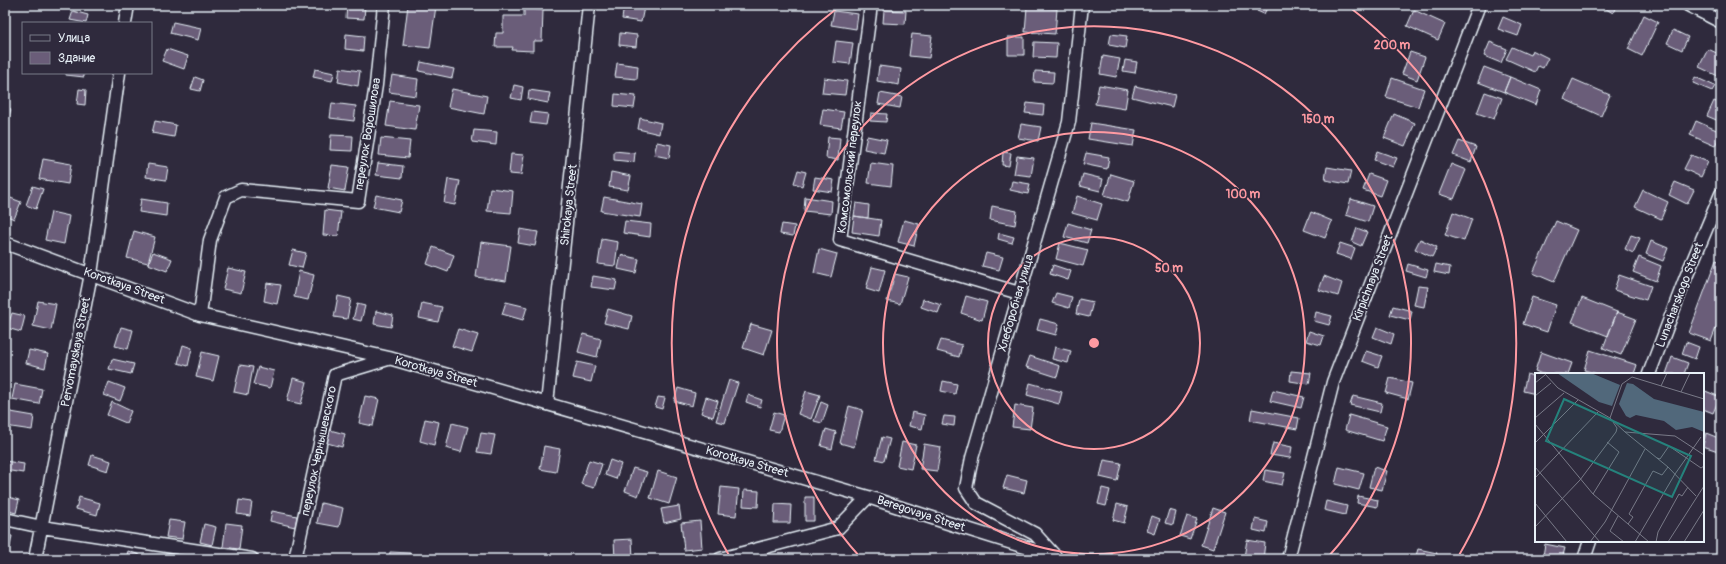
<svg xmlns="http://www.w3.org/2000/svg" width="1726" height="564" viewBox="0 0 1726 564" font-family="Pangolin,sans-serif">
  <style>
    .building { fill: #6a5d79; stroke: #e8f1f8 }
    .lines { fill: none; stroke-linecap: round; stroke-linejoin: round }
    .street-casing { stroke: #e8f1f8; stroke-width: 15 }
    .street { stroke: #2f2a3d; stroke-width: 12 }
    .ring { fill: none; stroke: #ff9aa2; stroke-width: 2 }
    .labels { text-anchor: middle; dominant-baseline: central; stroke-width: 3.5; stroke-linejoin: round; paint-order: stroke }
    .street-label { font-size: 12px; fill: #e8f1f8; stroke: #2f2a3d }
    .inset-road { fill: none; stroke: #797a88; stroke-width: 1 }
    .view { fill: #25827c; fill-opacity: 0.15; stroke: #25827c; stroke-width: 2 }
    .inset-edge { fill: none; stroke: #e8f1f8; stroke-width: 2 }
    .centre { fill: #ff9aa2; stroke: #2f2a3d; stroke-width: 2 }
    .ring-label { font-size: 12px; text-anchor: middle; font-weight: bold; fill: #ff9aa2; stroke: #2f2a3d; stroke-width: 3.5; stroke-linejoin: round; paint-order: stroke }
  </style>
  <rect width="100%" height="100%" fill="#2f2a3d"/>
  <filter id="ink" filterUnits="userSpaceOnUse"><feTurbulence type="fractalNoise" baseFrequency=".025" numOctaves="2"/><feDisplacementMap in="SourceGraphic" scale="8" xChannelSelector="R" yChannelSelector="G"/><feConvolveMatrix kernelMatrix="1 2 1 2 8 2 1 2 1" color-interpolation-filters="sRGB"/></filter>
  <g filter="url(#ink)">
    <path class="building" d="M347,5L365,6L364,19L346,18Z
      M408,5L436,6L430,48L403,45Z
      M624,5L644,7L641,22L622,19Z
      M1260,5L1268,6L1264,14L1257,11Z
      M1601,5H1617L1613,13L1601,6Z
      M1027,7L1057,9L1055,34L1025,32Z
      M524,9L543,10L542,41H533V51L512,50L513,47H495L496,33H503V16H524Z
      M884,10L906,11L905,24L883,23Z
      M1414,10L1445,24L1438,40L1407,26Z
      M73,11L88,15L86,23L70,20Z
      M834,11L858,14L856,29L831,25Z
      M1644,15L1658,22L1642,56L1628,49Z
      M1503,17L1522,25L1518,36L1498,29Z
      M173,22L201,28L198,40L170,33Z
      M1673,30L1688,37L1682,50L1667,43Z
      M620,33L637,35L636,47L619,45Z
      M346,34L364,36L363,51L345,49Z
      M912,34L932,36L929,58L909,56Z
      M1111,34L1127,36L1125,48L1109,45Z
      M1008,37H1024V55H1008Z
      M836,41L853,43L850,64L833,62Z
      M1034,42L1057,43L1056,58L1033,57Z
      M1490,42L1507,49L1501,63L1484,56Z
      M1512,47L1530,55L1532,50L1548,58L1543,68L1538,66L1535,72L1506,59Z
      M167,49L188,56L184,69L162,61Z
      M1708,49L1721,55L1720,77L1699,67Z
      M1410,52L1425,57L1417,80L1402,74Z
      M1103,56L1120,59L1116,77L1100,74Z
      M1125,60L1137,62L1135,73L1123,71Z
      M421,62L454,69L452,78L419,71Z
      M617,63L638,66L637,79L615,77Z
      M879,66L901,69L899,85L877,81Z
      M1484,67L1510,77L1504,92L1478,82Z
      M340,68L360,71L358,86L338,82Z
      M315,69L334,73L332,81L313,77Z
      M1035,71L1054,72L1053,83L1034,82Z
      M66,73H84V77L66,75Z
      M392,75L418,79L416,96L389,92Z
      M195,77L203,80L200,91L191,89Z
      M1510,77L1541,90L1536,105L1504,92Z
      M1695,77L1715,86L1712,91L1693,83Z
      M824,78L847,81L845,95L822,93Z
      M1392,78L1424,89L1418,107L1386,97Z
      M1573,79L1610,95L1601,116L1564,99Z
      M514,85L523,87L521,100L511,98Z
      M1099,85L1128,90L1125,109L1095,104Z
      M1135,86L1175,95L1172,107L1132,97Z
      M79,89L86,90L85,105L77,104Z
      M452,89L487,96L484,114L448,107Z
      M529,90L550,93L548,103L528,99Z
      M1485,92L1502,98L1494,119L1477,113Z
      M880,93L902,97L900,108L878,104Z
      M615,94L636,96L634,108L614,106Z
      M390,101L419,105L415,130L386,126Z
      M1714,101L1721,104V122L1707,116Z
      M332,103L356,106L354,121L330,118Z
      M1027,103L1044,105L1043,115L1025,113Z
      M5,107L11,109L7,124L5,123Z
      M823,109L844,112L841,128L820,125Z
      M532,112L548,114L546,125L530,123Z
      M871,113L887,114L886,122L870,121Z
      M1394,114L1415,123L1405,146L1384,138Z
      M640,118L661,123L659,134L638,129Z
      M155,121L176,125L174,137L152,133Z
      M1696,121L1721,132L1715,146L1690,135Z
      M1091,123L1136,130L1133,146L1088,139Z
      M1021,124L1041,127L1038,141L1018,138Z
      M474,130L497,132L496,145L472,142Z
      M331,135L353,136L352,151L330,150Z
      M867,136L887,140L884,153L864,149Z
      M828,137L840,138L838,160L826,158Z
      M381,138L410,141L408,158L379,155Z
      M1459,141L1476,147L1471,162L1453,155Z
      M657,142L671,145L669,158L654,155Z
      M614,151L635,153L634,162L614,160Z
      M1377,151L1397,158L1393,167L1374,160Z
      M1003,152L1011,153L1009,166L1002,165Z
      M1086,153L1109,157L1107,169L1083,164Z
      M511,154L524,155L521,175L509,174Z
      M1691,155L1708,162L1701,177L1684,169Z
      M1017,156L1034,158L1031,176L1014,174Z
      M43,159L71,164L68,184L39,179Z
      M378,163L403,166L402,178L376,175Z
      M871,163L893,166L891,186L868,183Z
      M148,164L168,167L166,180L146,177Z
      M1451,164L1466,170L1454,199L1439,194Z
      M332,165L349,167L345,191L328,188Z
      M1327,167L1351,171L1348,184L1325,180Z
      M798,170L806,172L802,186L794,183Z
      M611,172L631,176L628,190L609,187Z
      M1083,174L1103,179L1100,191L1080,186Z
      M1111,174L1134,181L1128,202L1104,195Z
      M1369,174L1386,180L1380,196L1363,190Z
      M815,177L834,180L832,192L813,189Z
      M448,179L460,181L455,205L444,203Z
      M1012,181L1030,184L1028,194L1010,190Z
      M1675,182L1694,190L1687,204L1669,195Z
      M33,186L43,189L36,209L26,205Z
      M490,188L513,191L511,213L487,211Z
      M1643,190L1668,202L1661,219L1635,207Z
      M376,195L402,200L399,212L373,207Z
      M1077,196L1102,204L1097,220L1072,213Z
      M8,197L21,202L14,219L5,215V204Z
      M604,197L642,204L640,217L601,211Z
      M805,197L832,201L831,214L804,211Z
      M141,199L167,203L166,216L139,212Z
      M1351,199L1373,206L1368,222L1346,215Z
      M856,203L869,205L868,218L854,216Z
      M992,206L1017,211L1015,225L990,220Z
      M325,210L341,212L338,236L323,235Z
      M51,212L69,216L64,244L45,240Z
      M1311,212L1332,221L1325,238L1304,230Z
      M1453,212L1472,219L1464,241L1445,235Z
      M854,216L881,220L879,236L852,232Z
      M904,220L919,224L914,246L898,242Z
      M625,221L651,224L650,237L623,233Z
      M1556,221L1577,230L1554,282L1533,273Z
      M1068,223L1091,230L1087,243L1064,237Z
      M782,224L795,226L793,236L780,234Z
      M1357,228L1367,232L1361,246L1352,242Z
      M520,229L538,232L535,246L518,243Z
      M134,231L155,237L148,263L127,258Z
      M999,233L1014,237L1012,243L998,239Z
      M1631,235L1640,238L1633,253L1625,249Z
      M602,239L618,242L615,266L598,264Z
      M1420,239L1437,247L1432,257L1415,249Z
      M1651,241L1668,248L1663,261L1646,254Z
      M481,242L511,246L506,281L476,277Z
      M1060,243L1088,250L1083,266L1056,259Z
      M1340,243L1355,248L1351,259L1336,254Z
      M433,247L454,255L448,272L427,264Z
      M819,249L837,254L831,277L814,273Z
      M293,250L306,253L302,268L289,265Z
      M153,252L172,259L167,271L148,264Z
      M986,253L1003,257L999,270L982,266Z
      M621,255L639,259L636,273L618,269Z
      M1639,257L1661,266L1656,281L1633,272Z
      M1716,260L1721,262V324L1718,323L1711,341L1689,333Z
      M1408,264L1428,270L1426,277L1406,271Z
      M1436,264L1450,267L1449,275L1434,272Z
      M1053,265L1071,271L1068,280L1050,274Z
      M872,267L885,270L879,293L866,289Z
      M228,268L246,272L241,293L223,289Z
      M299,271L314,275L308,300L294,297Z
      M895,274L908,277L900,304L887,301Z
      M1619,275L1651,286L1646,300L1614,290Z
      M593,276L617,280L615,290L591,287Z
      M1324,276L1342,283L1338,296L1319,290Z
      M267,283L281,285L277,304L264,301Z
      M1418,286L1428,287L1424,307L1414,305Z
      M1056,293L1072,297L1069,308L1052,303Z
      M338,296L351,299L347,319L334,317Z
      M966,296L987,302L982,320L961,313Z
      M1532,297L1556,305L1547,332L1523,324Z
      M1582,298L1617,312L1608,336L1572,322Z
      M923,299L941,305L938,313L921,307Z
      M1079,299L1093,302L1089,317L1076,314Z
      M38,301L56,304L51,330L33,326Z
      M506,302L527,307L523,320L502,314Z
      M422,303L442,307L438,322L419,318Z
      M357,304L365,306L361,321L353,319Z
      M1393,306L1412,311L1410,320L1390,315Z
      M608,309L632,316L629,329L604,323Z
      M376,311L393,315L391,327L374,324Z
      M1316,312L1332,316L1329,325L1314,321Z
      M1617,312L1636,319L1621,355L1603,348Z
      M12,313L25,316L21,332L7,328Z
      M1040,319L1059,324L1056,335L1037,330Z
      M751,324L772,330L764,355L743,348Z
      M121,327L133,330L128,349L115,346Z
      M1377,327L1394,334L1391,344L1373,337Z
      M458,329L478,335L472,352L452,346Z
      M1309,331L1324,336L1321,345L1306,341Z
      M583,334L601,339L597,357L578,352Z
      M941,340L962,345L959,357L937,351Z
      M1686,342L1699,347L1695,359L1682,354Z
      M183,345L192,348L188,366L178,363Z
      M1055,347L1071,351L1068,363L1052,359Z
      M29,350L48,354L45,368L26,363Z
      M1590,350L1637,365L1634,374H1598L1584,370Z
      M1366,351L1382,356L1378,367L1362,361Z
      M202,352L219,356L213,381L196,377Z
      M1541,352L1572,363L1568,374H1542L1535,371Z
      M1030,356L1060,366L1057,377L1026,367Z
      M1672,357L1688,363L1684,374H1666Z
      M112,359L134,364L131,374L109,369Z
      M577,362L595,366L591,382L573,378Z
      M240,365L253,367L248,395L234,392Z
      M258,367L274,371L270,388L253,384Z
      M1291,371L1311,373L1309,384L1290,381Z
      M1527,374L1536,377V394L1523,391Z
      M293,378L307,382L301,404L287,401Z
      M1390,378L1412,383L1408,399L1386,393Z
      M729,380L738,383L725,423L716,421Z
      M943,381L957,384L955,394L941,391Z
      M109,382L125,388L120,401L104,395Z
      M1030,383L1062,392L1059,404L1027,395Z
      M15,384L42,389L39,404L12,399Z
      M678,388L695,393L692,406L674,401Z
      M1273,390L1304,397L1301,408L1270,401Z
      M1703,390L1720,397L1713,413L1703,409Z
      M806,391L820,395L811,419L798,414Z
      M748,395L762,400L760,407L746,402Z
      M365,396L379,399L373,426L359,423Z
      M1353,396L1382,403L1380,412L1350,405Z
      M658,397L665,398L662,409L655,407Z
      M706,397L718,401L713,417L701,413Z
      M112,402L131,411L126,423L107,415Z
      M821,402L828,405L822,423L814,421Z
      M1015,405L1033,408L1030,429L1012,427Z
      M849,406L863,410L854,447L840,443Z
      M1252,409L1299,418L1297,429L1250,420Z
      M5,411L34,416L32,430L5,426Z
      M774,412L784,415L779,432L769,430Z
      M912,412L925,415L922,429L909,426Z
      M1349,415L1387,426L1382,441L1345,430Z
      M944,416L955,417L954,426L942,424Z
      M425,419L439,422L434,445L420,441Z
      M452,423L468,427L461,452L446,448Z
      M826,429L836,432L832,449L821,446Z
      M330,430L345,434L342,447L327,443Z
      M481,433L495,435L491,454L477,452Z
      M1706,433L1721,439L1718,451L1703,446Z
      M882,437L890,439L884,461L876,459Z
      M902,442L916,445L911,469L897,466Z
      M1273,443L1292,447L1290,458L1270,455Z
      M924,444L941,447L937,471L920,469Z
      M544,446L560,449L556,472L540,469Z
      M92,455L111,461L108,471L89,465Z
      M589,460L602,464L594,488L581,484Z
      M610,460L621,464L616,479L605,475Z
      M1104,460L1121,463L1117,481L1100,477Z
      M5,461L24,464L23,473L5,470Z
      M1339,467L1364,473L1359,490L1335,484Z
      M1374,467L1387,471L1382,490L1369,487Z
      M633,468L647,472L638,496L625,491Z
      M1265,470L1285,473L1282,485L1263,481Z
      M658,471L677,477L669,504L650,498Z
      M1007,475L1027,480L1024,493L1003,488Z
      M721,487L739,489L736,516L718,514Z
      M1102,488L1110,490L1106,506L1098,504Z
      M744,490L759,491L758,507L743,506Z
      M5,496L19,500L16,513L5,510Z
      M1358,496L1378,500L1377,507L1357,503Z
      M79,497L100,503L97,515L76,509Z
      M805,497H814V521H805Z
      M239,500L252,502L250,516L237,514Z
      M1326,501L1347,506L1345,515L1324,510Z
      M321,503L343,508L339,527L317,523Z
      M775,504L791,505L790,523H774Z
      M1117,504L1128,507L1124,523L1113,520Z
      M679,506L681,519L664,523L661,509Z
      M1213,508L1225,512L1213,549L1201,545Z
      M1169,510L1176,512L1173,525L1165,523Z
      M272,511L297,516L295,527L270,521Z
      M1152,516L1160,519L1155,534L1147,531Z
      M1187,516L1197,519L1190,539L1180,536Z
      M1255,519L1268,522L1266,533L1253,530Z
      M169,520L185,522L182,539L166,537Z
      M700,521L702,548L684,550L681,523Z
      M226,523L242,525L239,549L223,547Z
      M204,524L216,527L212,545L200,542Z
      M5,535L12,536L10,547L5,546Z
      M632,539L633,559H615L614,540Z
      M1247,540L1265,543L1263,559L1244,557Z
      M1545,544L1565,548L1562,559L1543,556Z
      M1418,549L1437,553L1435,559H1415Z
      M128,551L140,555L139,559H126Z
      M390,552L410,553L409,559H389Z"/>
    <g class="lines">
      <defs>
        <path id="street" d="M871,5L840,240L1019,293
          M1688,5L1721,22
          M125,23L128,5
          M5,243L200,315L389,358L868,497
          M200,315L210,240L226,197L241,190L358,201L376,85L384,5
          M1649,374L1686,277L1721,194
          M547,404L589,5
          M5,519L42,527L252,559
          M1055,556L1035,534L976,503L966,488L972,458L1069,122L1082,5
          M35,559L91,274L119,73
          M295,559L335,375L388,359
          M720,559L838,528L868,497L948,523L1054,556
          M1288,559L1333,382L1479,5
          M1584,559L1590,541"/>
      </defs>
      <use href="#street" class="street-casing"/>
      <use href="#street" class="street"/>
    </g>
  </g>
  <g class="ring">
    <circle cx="1094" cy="343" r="106"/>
    <circle cx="1094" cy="343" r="211"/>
    <path d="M860 557A317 317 0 1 1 1328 557"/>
    <path d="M730 557A422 422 0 0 1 840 6M1348 6A422 422 0 0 1 1458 557"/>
  </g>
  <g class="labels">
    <g class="street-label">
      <text transform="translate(368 134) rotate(-81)">переулок Ворошилова</text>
      <text transform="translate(850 167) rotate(-83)">Комсомольский переулок</text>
      <text transform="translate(569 205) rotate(-84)">Shirokaya Street</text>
      <text transform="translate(1373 278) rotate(-69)">Kirpichnaya Street</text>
      <text transform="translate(124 286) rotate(20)">Korotkaya Street</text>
      <text transform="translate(1680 295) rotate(-69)">Lunacharskogo Street</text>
      <text transform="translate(1016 303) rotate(-74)">Хлеборобная улица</text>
      <text transform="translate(76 352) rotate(-79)">Pervomayskaya Street</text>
      <text transform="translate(436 372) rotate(16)">Korotkaya Street</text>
      <text transform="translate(319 451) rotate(-78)">переулок Чернышевского</text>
      <text transform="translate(747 462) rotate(16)">Korotkaya Street</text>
      <text transform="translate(921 514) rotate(18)">Beregovaya Street</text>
    </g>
  </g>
  <g transform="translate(1535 373)">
    <rect width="169" height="169" fill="#2f2a3d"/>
    <path d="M22,0H56L85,12L77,33L64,29ZM92,10L98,11L119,26L169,39V59L157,54L141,57L129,48L101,42L95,45L91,43L84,31Z" fill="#51687b"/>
    <path class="inset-road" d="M9,0L23,15L75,45L90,59L140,63L169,82M0,10L10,2M126,13L132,0M146,19L155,0M0,23L16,10M0,45L29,20M75,45L87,11L97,4L169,26M0,51L58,121L114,169M90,59L133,94L161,123M0,70L43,27M122,85L125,86L134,73L166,95L169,93M0,94L65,169M0,105L63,39M58,121L84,79L72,69M0,130L32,169M83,143L75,158L89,169M93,151L98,144L94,141L118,98L127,102L133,94M0,154L45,107L81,59L82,55L78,49M55,169L70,149L110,76M100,169L140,101L166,64M121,169L123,159L144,121L147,123L153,114M133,169L169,113M149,169L169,137"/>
    <path class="view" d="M29,26L156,83L137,124L11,68Z"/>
    <rect width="169" height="169" class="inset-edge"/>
  </g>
  <circle cx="1094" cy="343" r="6" class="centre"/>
  <g class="ring-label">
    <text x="1392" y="49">200 m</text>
    <text x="1318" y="123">150 m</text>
    <text x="1243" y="198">100 m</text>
    <text x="1169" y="272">50 m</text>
  </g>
  <rect width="1726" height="564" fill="none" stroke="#2f2a3d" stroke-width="20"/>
  <rect x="10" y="10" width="1706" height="544" fill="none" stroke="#e8f1f8" stroke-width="1.5" filter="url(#ink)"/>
  <rect x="22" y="22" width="130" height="52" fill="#2f2a3d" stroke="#797a88"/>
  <rect x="30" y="35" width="20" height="6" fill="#2f2a3d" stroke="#797a88"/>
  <text x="58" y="42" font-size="12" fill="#e8f1f8">Улица</text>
  <rect x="30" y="52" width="20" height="12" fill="#6a5d79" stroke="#797a88"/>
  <text x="58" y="62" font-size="12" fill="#e8f1f8">Здание</text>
</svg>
